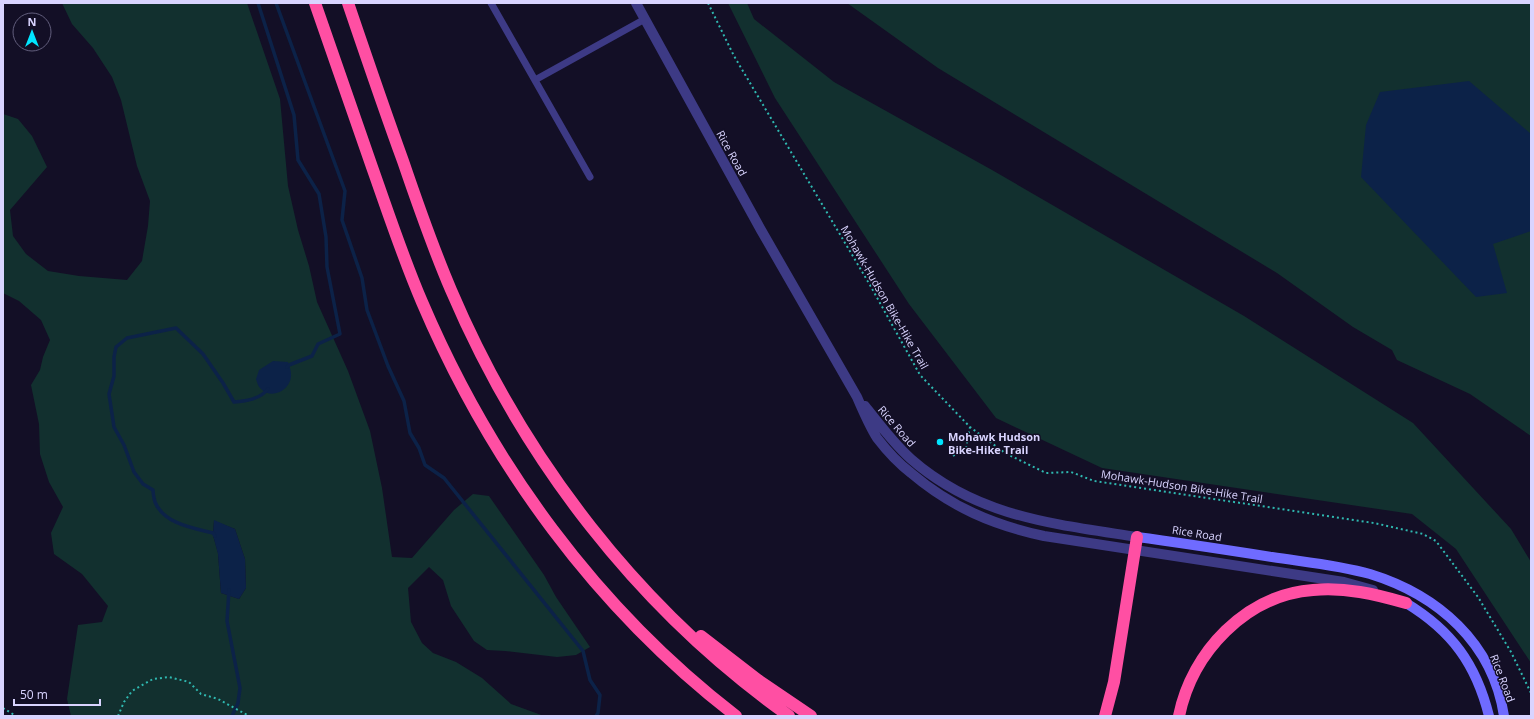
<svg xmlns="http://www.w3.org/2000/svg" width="1534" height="719" viewBox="0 0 1534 719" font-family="'Open Sans',sans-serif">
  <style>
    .green { fill: #12302f; fill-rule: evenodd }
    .water { fill: #0c2248 }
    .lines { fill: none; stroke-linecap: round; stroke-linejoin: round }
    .stream { stroke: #0c2248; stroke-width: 3.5 }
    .path { stroke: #2fb8b0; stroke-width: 2; stroke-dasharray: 2 3; stroke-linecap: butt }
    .service { stroke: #3d3a85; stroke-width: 7 }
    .tertiary { stroke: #3d3a85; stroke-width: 10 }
    .secondary { stroke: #6f6bff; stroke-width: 10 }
    .motorway { stroke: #ff4fa3; stroke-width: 12 }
    .poi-dot { fill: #00e5ff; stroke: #130f26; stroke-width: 1.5 }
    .labels { text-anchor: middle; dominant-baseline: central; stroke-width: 3; stroke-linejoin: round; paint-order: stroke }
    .street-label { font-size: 11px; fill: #d9d4ff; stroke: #130f26 }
    .poi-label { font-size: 11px; font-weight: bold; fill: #d9d4ff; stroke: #130f26; text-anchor: start }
  </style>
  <rect width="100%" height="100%" fill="#130f26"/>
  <path class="green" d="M62,3H247L280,99L288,186L298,230L309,266L317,302L348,371L370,431L382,488L392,557L412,558L454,510L473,494L489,496L544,575L556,597L590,647L576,655L557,657L505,651L487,650L474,641L451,606L443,580L429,567L408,588L411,622L422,643L433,653L456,662L482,678L511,704L544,716H71L67,699L78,625L102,622L108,606L82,574L54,554L51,533L63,507L49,482L40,454L39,424L31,385L40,370L43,357L50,340L41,320L19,301L3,293V114L18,119L32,136L47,167L10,210L13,236L26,254L48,271L79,276L127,280L142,261L148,226L150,201L137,166L121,100L112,77L93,48L72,24ZM214,521L235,529L245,559L246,588L239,599L221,593L218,553L213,535Z
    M728,3H747L754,19L834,82L992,170L1244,316L1413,423L1511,529L1531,562V663L1456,549L1412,514L1102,468L996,418L909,304L775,98Z
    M847,3H1531V436L1470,394L1397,360L1392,350L1353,327L1277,273L938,68Z"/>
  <path class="water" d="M1469,81L1531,134V231L1493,244L1507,293L1476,297L1361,177L1366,125L1380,92Z
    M273,361L288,362C289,365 291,370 291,374C292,390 271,401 260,388C258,386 257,382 256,379L259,370Z
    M214,520L235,529L245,559L246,588L239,599L221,593L218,554L213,535Z"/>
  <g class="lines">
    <path class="stream" d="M258,3L294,115L298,160L319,194L326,237L327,267L340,334L318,344L312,356L289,365L287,367
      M276,3L345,191L342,220L362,278L367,310L388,366L404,401L410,433L419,448L425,465L444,478L583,651L590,680L600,695L598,713L596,716
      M215,536L213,533C193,528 164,524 155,502C154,498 153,493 153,490L143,484L134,472L124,445L114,427L109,394L114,376V357L116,347L127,338L176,328L203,354L223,383L234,402C247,401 260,399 268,389
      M229,590L227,621L240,688L238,703L232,716"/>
    <path class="path" d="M708,3L734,56L870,285L920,375L970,427L1005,453L1046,473L1071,472L1094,481L1374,523L1423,534L1436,541L1478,597L1511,652L1531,693
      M953,456L966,448L970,427
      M3,708L16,716
      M118,716L124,702L132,691L153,679L169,677L189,682L201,694L218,699L249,716"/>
    <path class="service" d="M491,3L590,177
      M535,80L645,19"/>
    <path class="tertiary" d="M636,3L761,230L857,397C863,411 869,425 877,438C887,451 898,463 911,473C951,507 993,525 1044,536L1344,582L1373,590
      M865,406C879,424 894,444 911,459C977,517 1054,524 1137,537"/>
    <path class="secondary" d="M1137,537C1182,543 1227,550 1272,557C1304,562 1338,565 1370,574C1438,595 1493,643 1504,716
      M1406,603C1452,631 1476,664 1489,716"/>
    <path class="motorway" d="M315,3C334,58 353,112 372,167C388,212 403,258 422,302C491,464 597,609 736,716
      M348,3C366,56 384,109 403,161C418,205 433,248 451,290C523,459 639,610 789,716
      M701,636L758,680L811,716
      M1105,716L1114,682L1137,537
      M1179,716C1192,652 1246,595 1313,590C1345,587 1375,594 1406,603"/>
  </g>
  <circle class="poi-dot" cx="940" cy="442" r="4"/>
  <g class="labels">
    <g class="street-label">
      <text transform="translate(732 153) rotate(61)">Rice Road</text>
      <text transform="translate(885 297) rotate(60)">Mohawk-Hudson Bike-Hike Trail</text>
      <text transform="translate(897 426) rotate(49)">Rice Road</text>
      <text transform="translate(1182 486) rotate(9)">Mohawk-Hudson Bike-Hike Trail</text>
      <text transform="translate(1197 533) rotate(9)">Rice Road</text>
      <text transform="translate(1503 678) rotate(69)">Rice Road</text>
    </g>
    <g class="poi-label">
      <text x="948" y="436">Mohawk Hudson<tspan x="948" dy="13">Bike-Hike Trail</tspan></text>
    </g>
  </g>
  <rect width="1534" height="719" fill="none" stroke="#d9d4ff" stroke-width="8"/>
  <g transform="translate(32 32)"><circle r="19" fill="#130f26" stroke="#625e7d"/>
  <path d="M0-3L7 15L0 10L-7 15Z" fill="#00e5ff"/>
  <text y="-6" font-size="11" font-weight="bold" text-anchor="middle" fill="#d9d4ff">N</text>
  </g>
  <path d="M14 699v6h86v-6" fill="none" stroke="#d9d4ff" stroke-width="2"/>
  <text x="20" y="699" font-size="12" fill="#d9d4ff" stroke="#130f26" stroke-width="3" paint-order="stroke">50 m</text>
</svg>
